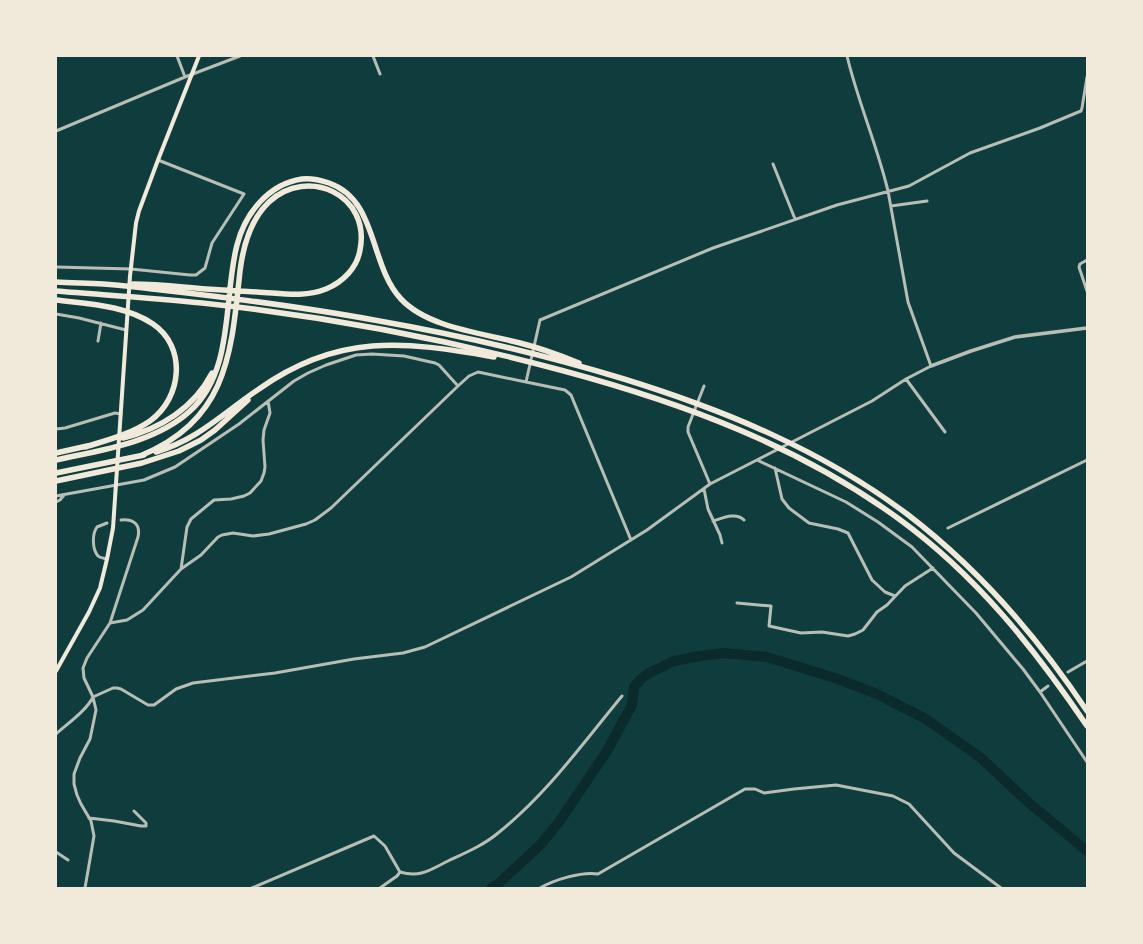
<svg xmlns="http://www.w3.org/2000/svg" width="1143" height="944" viewBox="0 0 1143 944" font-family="'IBM Plex Sans',sans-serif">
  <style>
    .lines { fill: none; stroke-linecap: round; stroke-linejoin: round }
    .river { stroke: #0a2a2b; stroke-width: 10 }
    .minor { stroke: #b8beb3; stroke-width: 3 }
    .tertiary { stroke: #b8beb3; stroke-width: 3.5 }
    .secondary { stroke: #f1e9da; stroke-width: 4 }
    .motorway { stroke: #f1e9da; stroke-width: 5.5 }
  </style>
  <rect width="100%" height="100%" fill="#0f3d3e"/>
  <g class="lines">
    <path class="river" d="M491,888L498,884L540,845L559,822L607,751L632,705L634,687L641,679L649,673L674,661L700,656L724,653L767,657L838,679L877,694L926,719L981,758L1028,802L1087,851"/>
    <path class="minor" d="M177,56L185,77
      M373,56L380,74
      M56,131L185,77L240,56
      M773,164L795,219
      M891,206L927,201
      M1087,260L1080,264L1079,267L1087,291
      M56,267L131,269L190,275H196L205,268L212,243L244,194L158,160
      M56,314L79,318L126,330
      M98,341L101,323
      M906,379L945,432
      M526,382L565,390L571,395L631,540
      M704,386L688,427V432L710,484
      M56,429L65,428L115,413L121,414
      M757,460L846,502L878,522L912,547L976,613L1023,669L1040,692L1087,762
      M775,468L782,499L789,508L809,523L838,529L848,533L872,580L885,592L895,596
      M704,489L708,509L720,535L722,543
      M56,496L144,480L175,467L239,424L294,381L308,373L326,365L356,355L372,354L404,356L435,363L439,365L458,386
      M56,502L60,500L64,495
      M713,521C723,518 736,512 744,520
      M107,523L97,527C92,534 92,549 98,556C100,558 104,558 107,559
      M948,528L1087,460
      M181,569L187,527L191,519L214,500L231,499L244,496L250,493L261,481L264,473L265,467L263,440L264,430L270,413L268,401
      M737,603L771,606L769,626L801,633L822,632L848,636L855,634L863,630L877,612L887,605L905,586L933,568
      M110,623L127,620L143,610L181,569L201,555L218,537L222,535L233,533L253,536L269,534L306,524L315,520L331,508L458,386L469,376L478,372L526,382L540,320L713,248L837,205L909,186L970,153L1040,128L1076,113L1081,111L1082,108L1087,77
      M1068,672L1087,661
      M1040,692L1048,686
      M56,734C67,724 87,710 93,697L113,688H117L121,689L148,705H154L176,689L193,683L275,673L354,659L403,653L425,647L571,577L647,530L710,484L872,401L906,379L931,366L908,302L888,191C877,145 858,102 847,56
      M89,818L114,821L141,826H146V823L134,811
      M56,852L68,860
      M400,872C420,878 430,870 448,861C465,853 484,845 498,833C547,794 583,743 622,696
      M85,888L94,836L91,821L81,804L77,795L74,784V774L80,758L90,739L96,710L93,697L84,678L83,668L87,658L110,623L138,537C141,523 132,519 121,520
      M252,888L374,836L385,846L400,872L397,876L380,888
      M540,888C554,880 582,871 598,874L745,789H755L764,793L794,789L836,785L893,796L909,804L954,853L1001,888"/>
    <path class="tertiary" d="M931,366L971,351L1015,337L1087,328"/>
    <path class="secondary" d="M56,671L89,612L100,588L107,559L113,528L130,276L136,223L139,211L158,160L199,56"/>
    <path class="motorway" d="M56,282C72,283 87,283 103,284C122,285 141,288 161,290C232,298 303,307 374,320C459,335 542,354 624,379C724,410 822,450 907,514C979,569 1037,636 1087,711
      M133,284C158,284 181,287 206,289C223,290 240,291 257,292C280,293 304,298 326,289C343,282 357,268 360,250C371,195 308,166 269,202C250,220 243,247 240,271C231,355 228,419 140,456
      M56,291C105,295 153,298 202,303C324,316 446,339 564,371C683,403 799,446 899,519C976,575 1034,648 1087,726
      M56,300C88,304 125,305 153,324C187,347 182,398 150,421C131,434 108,440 85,447
      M123,438C160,429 194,408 212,373
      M156,452C199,439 223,413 259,389C338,333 404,341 494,357
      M56,453L87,446
      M56,460C101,450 155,443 190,411C235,370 223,298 237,245C245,214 268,184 302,179C311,178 320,180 329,183C378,200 369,265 401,299C428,328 483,333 520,343C540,348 559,355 579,363
      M56,473L144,455
      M56,481L142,463L179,451L201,440L215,430L248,400"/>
  </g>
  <rect width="1143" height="944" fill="none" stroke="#f1e9da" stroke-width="114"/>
</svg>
